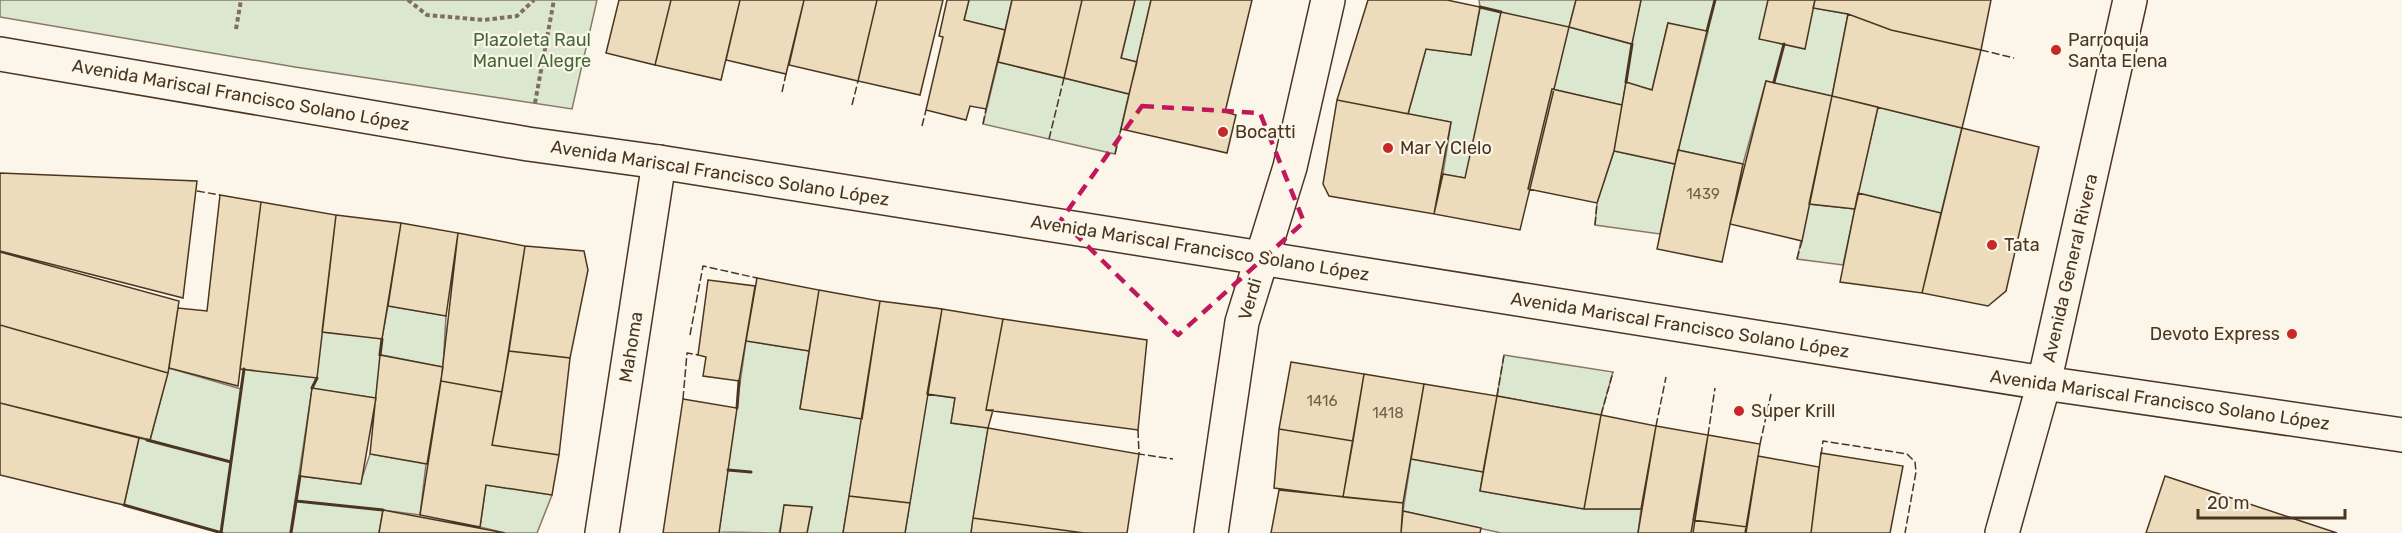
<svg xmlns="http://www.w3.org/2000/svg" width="2402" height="533" viewBox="0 0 2402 533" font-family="Rubik,sans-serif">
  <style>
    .green { fill: #dce7d0; stroke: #887966; stroke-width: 1.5 }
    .building { fill: #ecdcbc; stroke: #4a3520; stroke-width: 1.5 }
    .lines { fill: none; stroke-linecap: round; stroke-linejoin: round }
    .street-casing { stroke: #4a3520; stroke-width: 36 }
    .secondary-casing { stroke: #4a3520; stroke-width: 36 }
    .path { stroke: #7f6f5c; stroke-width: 4; stroke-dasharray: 4.5 3; stroke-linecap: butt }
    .street { stroke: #fbf6e9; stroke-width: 33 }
    .secondary { stroke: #fbf6e9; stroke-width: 33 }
    .fence { stroke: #4a3520; stroke-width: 1.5; stroke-dasharray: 8 3; stroke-linecap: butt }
    .wall { stroke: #4a3520; stroke-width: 3 }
    .marked { fill: none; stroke: #c2185b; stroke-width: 4.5; stroke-dasharray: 12 8; stroke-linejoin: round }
    .poi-dot { fill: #c62828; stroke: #fbf6e9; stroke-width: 2 }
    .labels { text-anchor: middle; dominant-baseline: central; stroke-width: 4.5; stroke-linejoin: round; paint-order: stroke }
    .number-label { font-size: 15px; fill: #725f47 }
    .park-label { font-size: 18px; fill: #436837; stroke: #fbf6e9 }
    .poi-label { font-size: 18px; fill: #4a3520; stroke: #fbf6e9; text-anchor: start }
    .street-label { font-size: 18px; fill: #4a3520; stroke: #fbf6e9 }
  </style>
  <rect width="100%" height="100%" fill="#fbf6e9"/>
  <path class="green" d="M0,0H597L572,109L295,67L0,17Z
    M969,0H1012L1005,30L964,20Z
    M1135,0H1151L1137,62L1121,58Z
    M1479,0H1576L1569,27L1631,44L1641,0H1768L1848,14L1832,96L1766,81L1743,164L1678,150L1708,32L1668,23L1652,90L1626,83L1622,105L1552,89L1465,178L1443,174L1451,122L1408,114L1426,49L1471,55L1480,8Z
    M998,62L1129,94L1115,154L983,124Z
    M1878,107L1962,128L1941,213L1858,193Z
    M1614,151L1675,164L1660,234L1595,225L1597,203Z
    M1809,204L1855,209L1843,265L1797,259Z
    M388,306L446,316L443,367L381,355L376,398L312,389L290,533H222L124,505L139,438L181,449L150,440L169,368L241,389L244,369L322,332L382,338Z
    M746,341L809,351L800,408L862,419L843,533H807L812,508L785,505L779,533L719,532Z
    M1504,355L1613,372L1601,415L1497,396Z
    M927,394L955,398L951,423L988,428L971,533H905Z
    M370,454L426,464L420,515L383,510L379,533H291L300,476L360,484Z
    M1411,459L1483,472L1480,491L1584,509H1641L1638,533H1501L1403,511Z
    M486,485L552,495L537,533H505L480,527Z"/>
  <path class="building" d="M619,0H671L655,65L606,53Z
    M671,0H740L721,80L655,65Z
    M740,0H804L786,74L726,60Z
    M804,0H877L858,81L789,65Z
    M877,0H943L920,95L858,81Z
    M947,0H969L964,20L1005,30L986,109L970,106L966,120L926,110L943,37L939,36Z
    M1012,0H1082L1064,78L998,62Z
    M1082,0H1135L1121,58L1137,62L1129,94L1064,78Z
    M1151,0H1252L1225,112L1236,115L1227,153L1121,129Z
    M1368,0H1447L1480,7L1471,55L1426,49L1408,114L1337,100Z
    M1576,0H1641L1632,44L1569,27Z
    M1768,0H1815L1805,49L1759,39Z
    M1815,0H1991L1981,50L1891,30L1848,14L1813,8Z
    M1501,12L1569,27L1520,230L1434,214L1443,174L1465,178Z
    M1848,14L1891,30L1981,50L1962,128L1832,96Z
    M1668,23L1707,31L1675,164L1614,151L1626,82L1652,90Z
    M1766,81L1832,96L1802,241L1730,224Z
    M1552,89L1622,105L1614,151L1597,203L1528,189Z
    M1832,96L1878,107L1855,209L1809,204Z
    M1337,100L1451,122L1434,214L1329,196L1323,184Z
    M1962,128L2039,147L2006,291L1988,306L1922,293Z
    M1678,150L1743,164L1722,262L1657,249Z
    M0,173L197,181L183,298L0,251Z
    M1858,193L1941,213L1922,293L1840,282Z
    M220,195L261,202L238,386L169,368L178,308L207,311Z
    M261,202L336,215L317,378L240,369Z
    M336,215L401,223L382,339L322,332Z
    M401,223L458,233L446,316L388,306Z
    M458,233L525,246L502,392L441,381Z
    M525,246L584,251L588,270L570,358L509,351Z
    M0,252L179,301L168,373L0,325Z
    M757,278L819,290L809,351L746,341Z
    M708,280L755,286L739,381L703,376L706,357L698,355Z
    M819,290L880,301L862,419L800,409Z
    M880,301L942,309L910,503L849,496Z
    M942,309L1003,319L986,410H993L988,428L951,423L955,398L927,394Z
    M1003,319L1147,340L1138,430L986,410Z
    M0,325L168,373L150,440L0,403Z
    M509,351L570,358L559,455L492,445Z
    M380,355L443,367L427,464L370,454Z
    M1291,362L1364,374L1353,441L1279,429Z
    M1364,374L1424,384L1403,503L1343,497Z
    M441,381L502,392L492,445L559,455L552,495L486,485L480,527L420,515Z
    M1424,384L1497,396L1483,472L1411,459Z
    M312,388L376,398L361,484L300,476Z
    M1497,396L1601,415L1584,509L1480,491Z
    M683,399L737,408L719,533H663Z
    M0,403L139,438L124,505L0,475Z
    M1601,415L1656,426L1641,509H1584Z
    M1656,426L1708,435L1691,533H1638Z
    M988,428L1139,454L1127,533H1084L973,518Z
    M1279,429L1353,441L1343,497L1274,488Z
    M1708,435L1760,444L1746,533H1693Z
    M1708,435L1760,444L1747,527L1693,520Z
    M1821,453L1903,466L1890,533H1811Z
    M1758,456L1819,467L1811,533H1745Z
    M2165,476L2337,533H2146Z
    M1279,490L1403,503L1401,533H1271Z
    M849,496L910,503L905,533H843Z
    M784,505L812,507L807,533H780Z
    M383,510L505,533H379Z
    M1403,511L1481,528L1480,533H1401Z
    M973,518L1084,533H971Z"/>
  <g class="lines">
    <defs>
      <path id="street" d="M602,533L659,162
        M1211,533L1242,322L1290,167L1328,0"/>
      <path id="secondary" d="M0,54L528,144L659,162L2044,383L2402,435
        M2002,533L2044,383L2130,0"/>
    </defs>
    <use href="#street" class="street-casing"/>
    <use href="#secondary" class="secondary-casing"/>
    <path class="path" d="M408,0L427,15L484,20L517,16L534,0
      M236,29L241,0
      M535,103L554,0"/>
    <use href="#street" class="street"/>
    <use href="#secondary" class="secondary"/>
    <path class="fence" d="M1981,50L2014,58
      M782,92L786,74
      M852,105L858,81
      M983,124L986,109
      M922,126L926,110
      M1049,139L1064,78
      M1115,154L1121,129
      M197,191L220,195
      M1595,225L1597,203
      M1797,259L1802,241
      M690,335L703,266L757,278
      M1497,396L1504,355
      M683,399L687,353L698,355
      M1601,415L1613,372
      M1656,426L1666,377
      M1138,430L1139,454L1173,459
      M1708,435L1715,388
      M1760,444L1771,394
      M1821,455L1823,441L1907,454L1915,462L1916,472L1905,533"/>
    <path class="wall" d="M1480,7L1501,12
      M1707,31L1715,0
      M1626,82L1632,44
      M1774,82L1784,44
      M380,355L382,339
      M312,388L317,378
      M737,408L739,381
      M147,440L231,462
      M728,470L751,472
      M296,501L383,510
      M124,505L222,533
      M221,533L244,369
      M291,533L300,476"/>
  </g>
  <path class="marked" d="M1142,106L1260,113L1304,222L1178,335L1061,220Z"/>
  <g class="poi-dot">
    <circle cx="2056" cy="50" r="6"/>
    <circle cx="1223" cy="132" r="6"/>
    <circle cx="1388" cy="148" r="6"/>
    <circle cx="1992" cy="245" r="6"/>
    <circle cx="2292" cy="334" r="6"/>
    <circle cx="1739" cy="411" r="6"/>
  </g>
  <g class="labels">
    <g class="number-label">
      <text x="1703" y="194">1439</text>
      <text x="1322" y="401">1416</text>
      <text x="1388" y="413">1418</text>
    </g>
    <g class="park-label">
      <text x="532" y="40">Plazoleta Raul<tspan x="532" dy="21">Manuel Alegre</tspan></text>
    </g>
    <g class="poi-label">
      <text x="2068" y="40">Parroquia<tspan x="2068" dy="21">Santa Elena</tspan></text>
      <text x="1235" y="132">Bocatti</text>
      <text x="1400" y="148">Mar Y CIelo</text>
      <text x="2004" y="245">Tata</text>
      <text x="2280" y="334" text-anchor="end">Devoto Express</text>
      <text x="1751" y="411">Super Krill</text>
    </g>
    <g class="street-label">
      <text transform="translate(241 95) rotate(10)">Avenida Mariscal Francisco Solano López</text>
      <text transform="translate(720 173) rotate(9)">Avenida Mariscal Francisco Solano López</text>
      <text transform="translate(1200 248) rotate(9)">Avenida Mariscal Francisco Solano López</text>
      <text transform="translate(2070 268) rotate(-77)">Avenida General Rivera</text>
      <text transform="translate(1250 299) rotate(-74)">Verdi</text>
      <text transform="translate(1680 325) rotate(9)">Avenida Mariscal Francisco Solano López</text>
      <text transform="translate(631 347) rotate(-81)">Mahoma</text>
      <text transform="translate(2160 400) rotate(8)">Avenida Mariscal Francisco Solano López</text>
    </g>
  </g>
  <path d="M2198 509v9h147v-9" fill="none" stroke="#4a3520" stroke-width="3"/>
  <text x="2207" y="509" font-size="18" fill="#4a3520" stroke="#fbf6e9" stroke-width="4.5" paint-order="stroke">20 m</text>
</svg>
